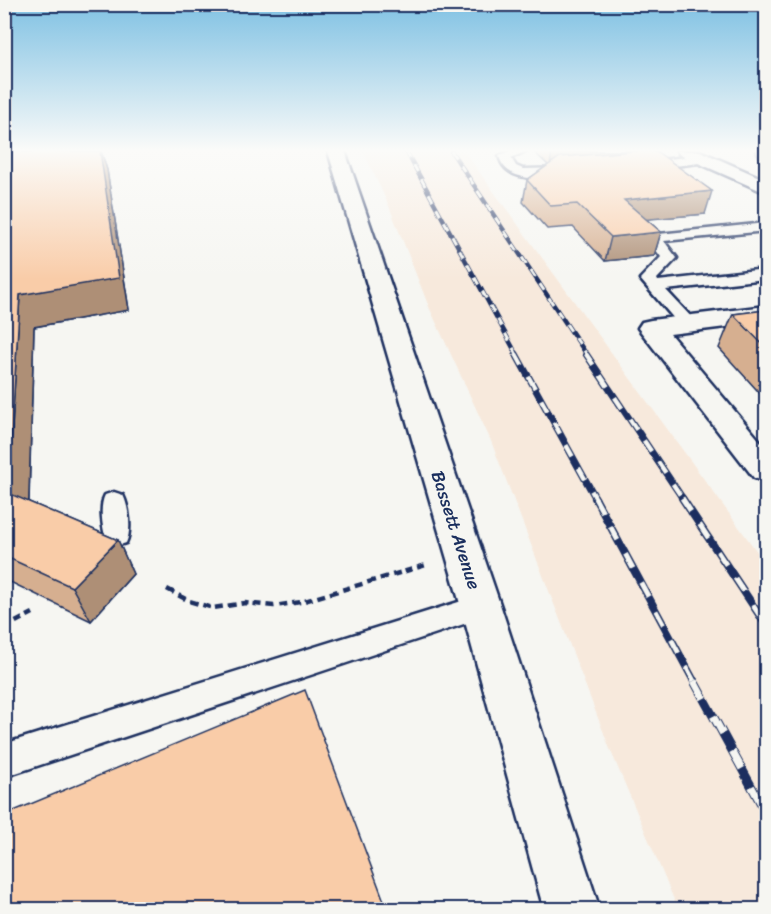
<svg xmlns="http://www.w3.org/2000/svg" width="771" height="914" viewBox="0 0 771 914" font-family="Sriracha,sans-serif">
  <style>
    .built { fill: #f7e9dc }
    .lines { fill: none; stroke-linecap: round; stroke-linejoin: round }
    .service-casing { stroke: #1b2f5e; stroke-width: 5 }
    .minor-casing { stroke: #1b2f5e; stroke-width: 5 }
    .secondary-casing { stroke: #1b2f5e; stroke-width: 5 }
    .path { stroke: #1b2f5e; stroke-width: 4.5; stroke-dasharray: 8 5; stroke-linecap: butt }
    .service { fill: #f6f6f2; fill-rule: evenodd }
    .minor { fill: #f6f6f2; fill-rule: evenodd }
    .secondary { fill: #f6f6f2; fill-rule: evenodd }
    .rail-far3-casing { stroke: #1b2f5e; stroke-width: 4.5 }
    .rail-far2-casing { stroke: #1b2f5e; stroke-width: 7 }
    .rail-far1-casing { stroke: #1b2f5e; stroke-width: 8 }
    .rail-casing { stroke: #1b2f5e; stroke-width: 9 }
    .rail-far3 { stroke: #f6f6f2; stroke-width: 3; stroke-dasharray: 8; stroke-linecap: butt }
    .rail-far2 { stroke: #f6f6f2; stroke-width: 4.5; stroke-dasharray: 13; stroke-linecap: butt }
    .rail-far1 { stroke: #f6f6f2; stroke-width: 5; stroke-dasharray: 16; stroke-linecap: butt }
    .rail { stroke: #f6f6f2; stroke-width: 7; stroke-dasharray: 20; stroke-linecap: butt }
    .wall { fill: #d6af90; stroke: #1b2f5e; stroke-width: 1.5 }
    .shaded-wall { fill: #ae8f76; stroke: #1b2f5e; stroke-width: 1.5 }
    .building { fill: #f9cca8; stroke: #1b2f5e; stroke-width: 1.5 }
    .labels { text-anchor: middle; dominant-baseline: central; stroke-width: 4.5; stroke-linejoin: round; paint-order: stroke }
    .street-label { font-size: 18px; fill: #1b2f5e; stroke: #f6f6f2 }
  </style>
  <rect width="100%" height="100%" fill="#f6f6f2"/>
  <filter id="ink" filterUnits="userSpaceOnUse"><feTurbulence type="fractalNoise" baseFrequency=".0167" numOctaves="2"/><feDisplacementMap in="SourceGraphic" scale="12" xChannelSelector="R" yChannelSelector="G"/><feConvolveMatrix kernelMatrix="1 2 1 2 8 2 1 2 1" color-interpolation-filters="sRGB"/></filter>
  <g filter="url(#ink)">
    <path class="built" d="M363,151H464L766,564V909H678L610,749L491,441L429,307L389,206Z"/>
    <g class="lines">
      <defs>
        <path id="service" d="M509,151H526L511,158L516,166L523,169L564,168L570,172L568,175C546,180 506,184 499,156Z
          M703,155L707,156V162L642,170L636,166L642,162Z
          M766,223V231L664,241L677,258L657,279L658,281L766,269V279L666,290L694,320L697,324L694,328H682L640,279L661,257L647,238L649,235Z
          M114,492L123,495C129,507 132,531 126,543L117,546L108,543C102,531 99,506 105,495Z
          M481,595L491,599L495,607L491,615L4,777V744Z"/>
        <path id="minor" d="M328,151H345L501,607L600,910H544L461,607Z
          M757,151H766V157L760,156Z
          M766,306V322L670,334L766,448V482L754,478L638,328L642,322L651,320Z"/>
        <path id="secondary" d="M677,151H700L766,180V193L680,155Z"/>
      </defs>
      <use href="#service" class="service-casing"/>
      <use href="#minor" class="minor-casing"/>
      <use href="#secondary" class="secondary-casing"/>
      <path class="path" d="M167,589L189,601L213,608L245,603L274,606L301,602L426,565
        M4,628L33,613"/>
      <use href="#service" class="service"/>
      <use href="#minor" class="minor"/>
      <use href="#secondary" class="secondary"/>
      <defs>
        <path id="rail-far3" d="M406,151L517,355
          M451,151L587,355"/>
        <path id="rail-far2" d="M516,354L596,499
          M586,354L683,499"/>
        <path id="rail-far1" d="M595,498L695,683
          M682,498L766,625"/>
        <path id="rail" d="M694,681L766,813"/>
      </defs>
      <use href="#rail-far3" class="rail-far3-casing"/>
      <use href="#rail-far2" class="rail-far2-casing"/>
      <use href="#rail-far1" class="rail-far1-casing"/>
      <use href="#rail" class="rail-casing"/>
      <use href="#rail-far3" class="rail-far3"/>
      <use href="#rail-far2" class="rail-far2"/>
      <use href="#rail-far1" class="rail-far1"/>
      <use href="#rail" class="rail"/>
    </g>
    <path class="wall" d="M4,151L26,152L36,151H101L107,170L129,310L34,327L29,502L118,540L133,574L91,621L4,579Z
      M533,151H656L705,214L646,219L661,232L654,256L605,261L573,227L547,229L523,202L527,180L548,165Z
      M766,310V400L719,348L733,314Z"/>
    <path class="shaded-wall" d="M100,151H101L107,170L129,310L34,327L28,528L8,493L20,295Z
      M552,151H636L550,166Z
      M712,191L705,214L618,222L624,200Z
      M661,232L654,256L605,261L611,237Z
      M118,540L133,574L91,621L72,587Z"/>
    <path class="building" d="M4,151H23V152L36,151H100L119,278L20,295L8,493L118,540L72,587L4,556Z
      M634,151H656L712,191L624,200L661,232L611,237L577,204L551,206L527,180L560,157Z
      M766,310V348L733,314Z
      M305,690L387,909H4V815Z"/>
  </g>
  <linearGradient id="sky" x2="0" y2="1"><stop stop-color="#7fc1e3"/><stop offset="0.54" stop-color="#fbfbf9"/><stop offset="1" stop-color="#fbfbf9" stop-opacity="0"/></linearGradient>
  <rect width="771" height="279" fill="url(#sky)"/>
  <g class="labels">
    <g class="street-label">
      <text transform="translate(456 530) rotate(72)">Bassett Avenue</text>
    </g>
  </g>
  <rect width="771" height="914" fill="none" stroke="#f6f6f2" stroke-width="24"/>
  <rect x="12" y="12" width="747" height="890" fill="none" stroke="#1b2f5e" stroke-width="2" filter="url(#ink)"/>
</svg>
